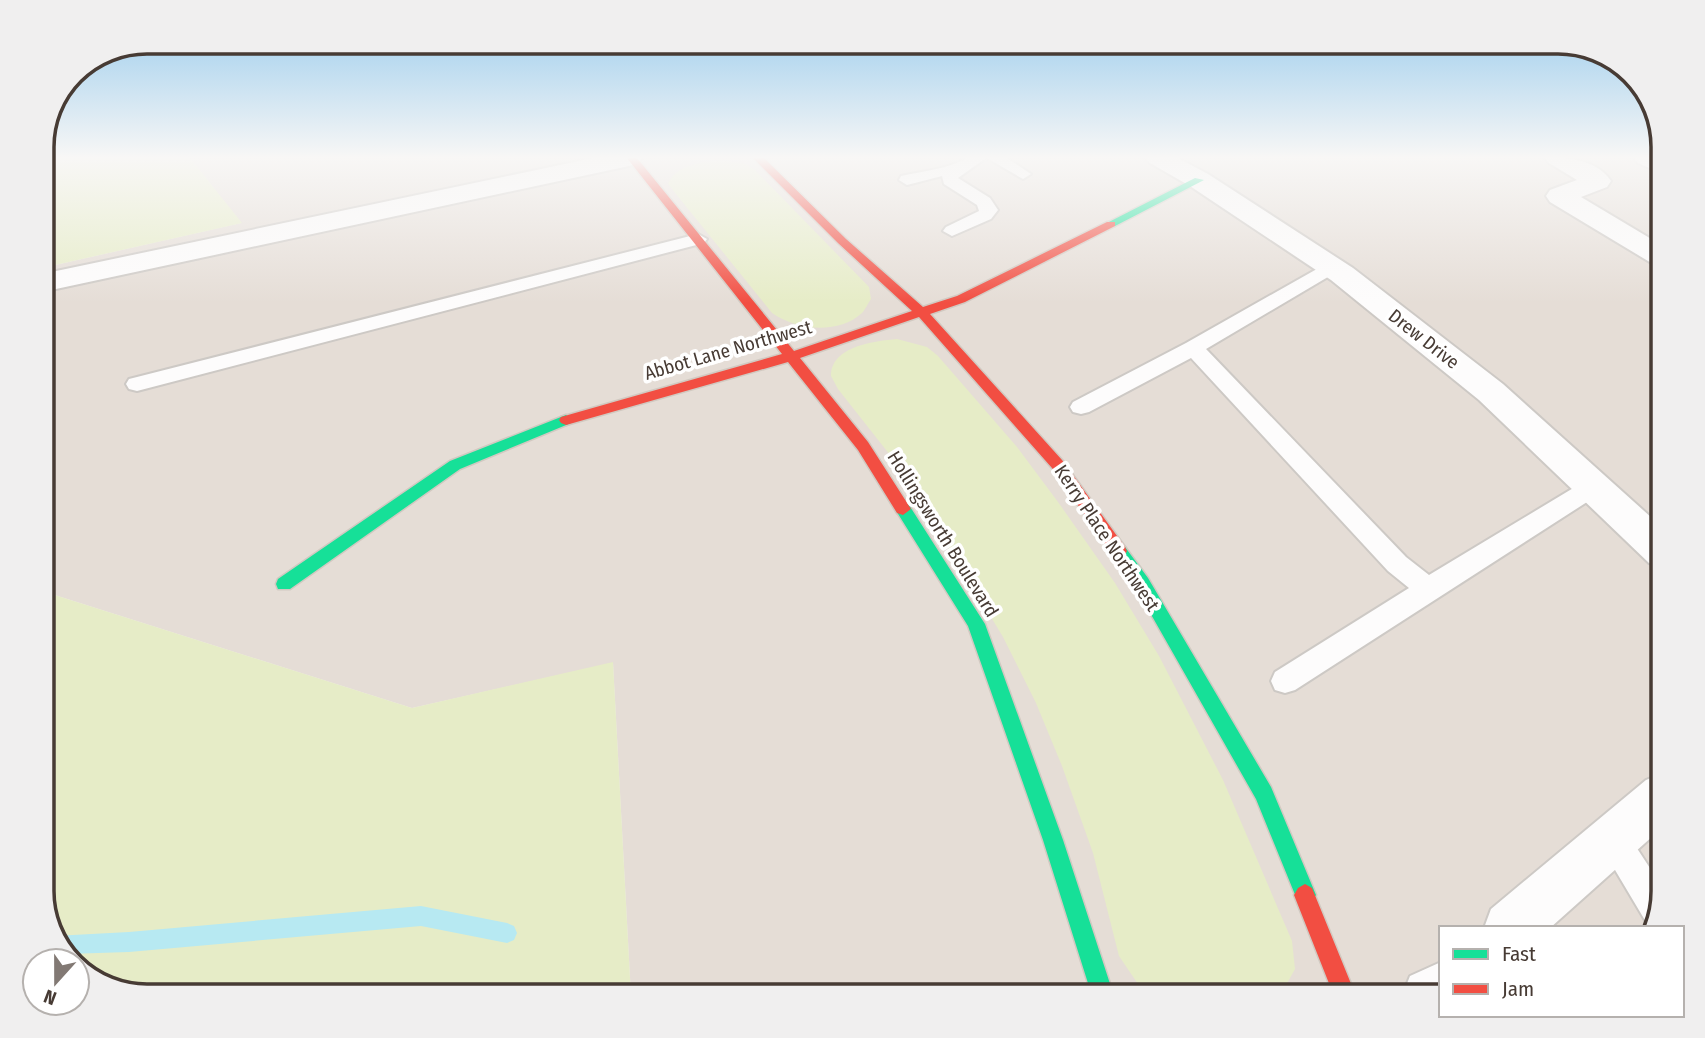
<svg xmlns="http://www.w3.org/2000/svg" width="1705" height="1038" viewBox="0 0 1705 1038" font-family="'Fira Sans Condensed',sans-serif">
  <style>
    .residential { fill: #e5ddd6 }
    .green { fill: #e6ecc7 }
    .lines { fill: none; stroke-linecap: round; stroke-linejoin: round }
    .stream { fill: #b7e9f2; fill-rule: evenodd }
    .lane-casing { stroke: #cdc9c5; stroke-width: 4 }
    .street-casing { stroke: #cdc9c5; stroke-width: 4 }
    .fast-casing { stroke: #d1c9c1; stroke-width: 3 }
    .jam-casing { stroke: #d1c9c1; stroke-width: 3 }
    .lane { fill: #fdfcfc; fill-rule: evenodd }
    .street { fill: #fdfcfc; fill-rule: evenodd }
    .fast { fill: #16e098; fill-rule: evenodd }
    .jam { fill: #f24e42; fill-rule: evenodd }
    .labels { text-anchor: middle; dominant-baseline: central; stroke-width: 7; stroke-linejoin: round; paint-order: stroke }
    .street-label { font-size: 19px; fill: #473b34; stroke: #fff }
    .rim { fill: none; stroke: #473b34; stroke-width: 3.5 }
  </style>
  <rect width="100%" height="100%" fill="#f0edea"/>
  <path class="residential" d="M190,158H1663V891L1653,928H1441V996H631L613,663L412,708L42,591V268L241,223Z"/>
  <path class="green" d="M42,158H190L242,223L42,268Z
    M719,160L746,164L755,170L869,287L871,299C868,303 865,310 862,313C838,335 796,330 772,313L668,184C676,165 700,163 719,160Z
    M897,339L927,347L938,356L1017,447L1058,502L1115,583L1159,656L1223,780L1292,941L1295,969L1280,996H1152L1138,984L1119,956L1093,853L1062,766L1036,703L1003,637L905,474L838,389L831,376C831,346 875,341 897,339Z
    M42,591L412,708L613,662L631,996H147L94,982L77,964V961H74L56,944L42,897Z"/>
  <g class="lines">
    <path class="stream" d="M421,906L507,923L514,926L517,933L514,940L507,943L421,926L129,952L67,954L56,944L54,936L129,932Z"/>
    <defs>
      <path id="lane" d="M967,158H986L958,178L990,198L998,210L991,219L952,236L943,231L946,227L979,211L977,205L944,184L942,176L907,185L899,180L901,176C923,171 948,169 967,158Z
        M987,158H1007L1031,174L1023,179Z
        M698,234L707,239L704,243L137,391L129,389L126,384L129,379L137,377Z
        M1331,261L1338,263L1340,267L1338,271L1206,349L1406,557L1429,575L1585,481L1593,478L1601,481L1605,487L1601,493L1295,690L1285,693L1275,690L1271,681L1275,672L1409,588L1388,571L1191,358L1089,412L1081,414L1073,412L1070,407L1073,402L1186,343Z
        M1612,823L1623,827L1663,888L1654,925L1646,922L1596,838L1601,827Z"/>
      <path id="street" d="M593,158H642L638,163L629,166L42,292V274Z
        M1146,158H1178L1208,174L1353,268L1503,384L1663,528V567L1649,563L1479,400L1331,280L1190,186L1150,163Z
        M1545,158C1568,157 1597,160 1611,181L1607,187L1581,197L1663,246V267L1653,264L1550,202L1546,196L1550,190L1577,180L1549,163Z
        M1634,158H1663V174L1638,163Z
        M1663,773V827L1550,928H1484L1491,909L1646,780Z
        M1441,962V996H1402L1410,976Z"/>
      <path id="fast" d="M1195,178L1204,180L1115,226L1105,224Z
        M566,415L573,420L571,423L460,469L290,589H278L276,584L278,579L450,461Z
        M903,503L909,505L985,624L1063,840L1114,996H1092L1043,840L968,626L895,509Z
        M1119,545L1125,547L1148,578L1271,787L1316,895L1312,902L1305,906L1298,902L1256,799L1136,588L1111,551L1113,547Z"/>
      <path id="jam" d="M627,158H637L794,351L912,311L838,243L753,158H764L846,239L923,307L957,296L1107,222H1115V226L965,302L930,314L1062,460L1125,547L1127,551L1125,555H1113L1052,468L919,317L800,358L868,442L911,509L903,515L897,513L858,450L788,362L566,425L561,423L559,420L561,417L782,354Z
        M1305,884L1312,888L1356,996H1334L1294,895L1298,888Z"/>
    </defs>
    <use href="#lane" class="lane-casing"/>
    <use href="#street" class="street-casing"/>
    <use href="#fast" class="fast-casing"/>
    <use href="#jam" class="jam-casing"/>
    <use href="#lane" class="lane"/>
    <use href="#street" class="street"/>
    <use href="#fast" class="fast"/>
    <use href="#jam" class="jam"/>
  </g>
  <linearGradient id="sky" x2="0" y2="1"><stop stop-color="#94c9ec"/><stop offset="0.52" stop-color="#f8f7f6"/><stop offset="1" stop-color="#f8f7f6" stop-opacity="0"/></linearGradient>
  <rect width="1705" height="303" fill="url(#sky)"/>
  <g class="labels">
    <g class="street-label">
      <text transform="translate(1424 339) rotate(38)">Drew Drive</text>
      <text transform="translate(728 350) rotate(-16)">Abbot Lane Northwest</text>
      <text transform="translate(943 534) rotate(58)">Hollingsworth Boulevard</text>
      <text transform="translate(1107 538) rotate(56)">Kerry Place Northwest</text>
    </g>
  </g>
  <path d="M0 0H1705V1038H0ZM147 54H1558A93 93 0 0 1 1651 147V891A93 93 0 0 1 1558 984H147A93 93 0 0 1 54 891V147A93 93 0 0 1 147 54Z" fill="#f0efef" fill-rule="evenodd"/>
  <path class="rim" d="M147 54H1558A93 93 0 0 1 1651 147V891A93 93 0 0 1 1558 984H147A93 93 0 0 1 54 891V147A93 93 0 0 1 147 54Z"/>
  <rect x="1439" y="926" width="245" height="91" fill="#ffffff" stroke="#b5b1ae" stroke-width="2"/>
  <rect x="1453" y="949" width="35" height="10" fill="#16e098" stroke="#b5b1ae" stroke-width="2"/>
  <text x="1502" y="961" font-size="21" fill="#473b34">Fast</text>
  <rect x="1453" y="984" width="35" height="10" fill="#f24e42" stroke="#b5b1ae" stroke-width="2"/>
  <text x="1502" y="996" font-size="21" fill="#473b34">Jam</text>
  <g transform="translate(56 982) rotate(201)"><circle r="33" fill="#ffffff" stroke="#b5b1ae" stroke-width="2"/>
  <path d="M0-5L12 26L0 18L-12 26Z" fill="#827974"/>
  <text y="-10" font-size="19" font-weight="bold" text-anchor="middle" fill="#473b34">N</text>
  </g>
</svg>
